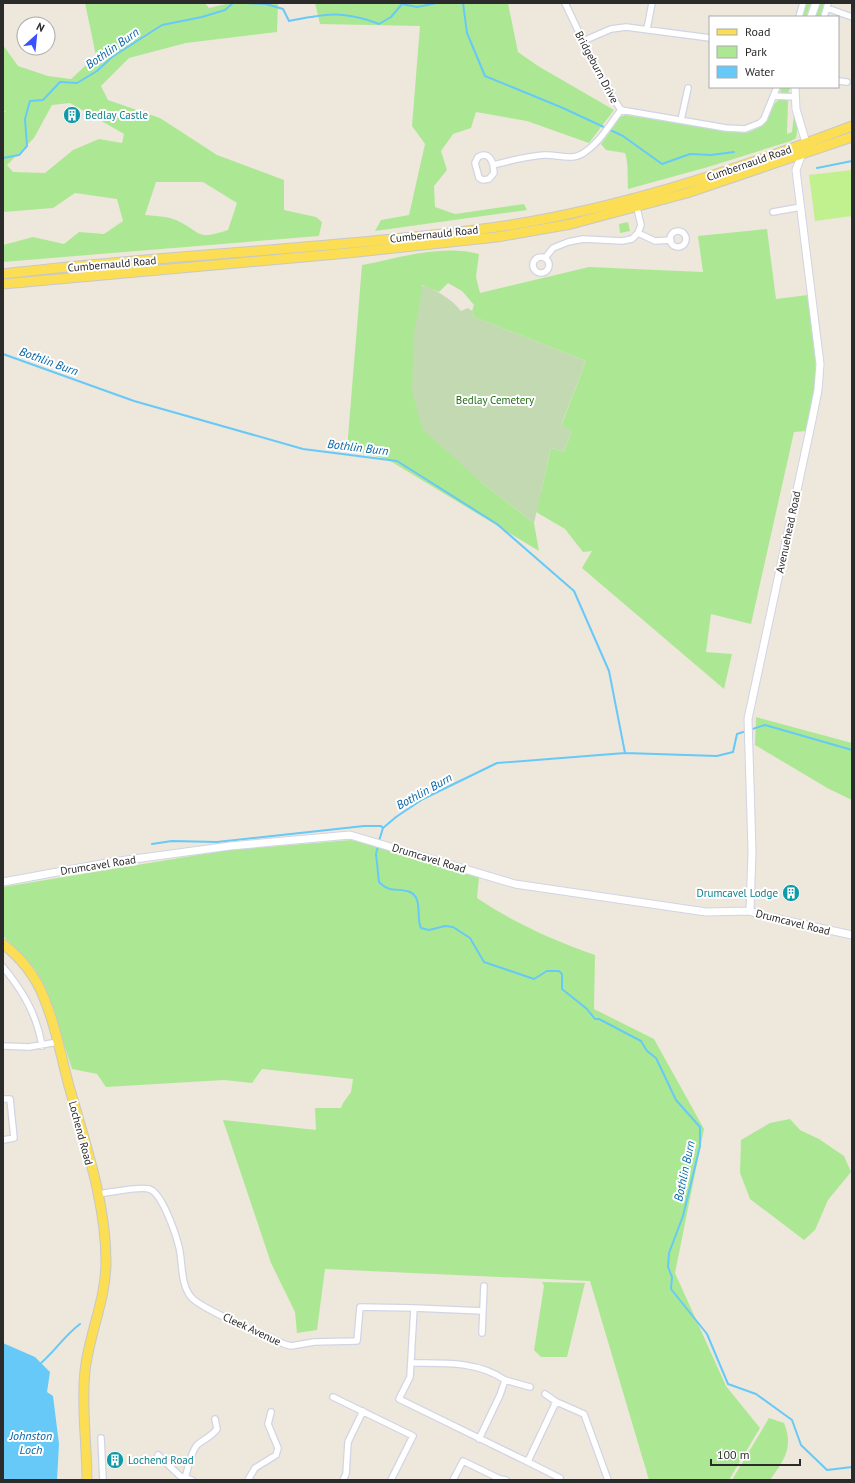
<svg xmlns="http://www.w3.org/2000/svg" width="855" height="1483" viewBox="0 0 855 1483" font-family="'PT Sans',sans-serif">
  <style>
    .green { fill: #ace894; fill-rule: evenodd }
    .cemetery { fill: #c3d9b2 }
    .pitch { fill: #c1f08f }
    .water { fill: #67c9f7 }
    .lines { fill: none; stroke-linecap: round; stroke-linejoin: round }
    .stream { stroke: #67c9f7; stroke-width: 2 }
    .minor-casing { stroke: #d1d4e5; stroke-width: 8 }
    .tertiary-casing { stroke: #d1d4e5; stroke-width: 9 }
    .primary-casing { stroke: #c8c8c8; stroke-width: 11 }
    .minor { stroke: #fff; stroke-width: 5.5 }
    .tertiary { stroke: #fff; stroke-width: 7 }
    .primary { stroke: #fbde54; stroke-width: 9 }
    .labels { text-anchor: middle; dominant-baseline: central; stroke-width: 4; stroke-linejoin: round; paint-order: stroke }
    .street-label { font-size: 11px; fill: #2b2b2b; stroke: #fff }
    .culture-label { font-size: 11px; fill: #0d838f; stroke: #fff; text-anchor: start }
    .park-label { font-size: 11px; fill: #226e15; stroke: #fff }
    .water-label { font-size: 12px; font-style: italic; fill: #0365a6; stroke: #fff }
  </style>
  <rect width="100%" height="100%" fill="#eee7dc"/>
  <path class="green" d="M85,3H205L209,8L230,3H278L277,32L186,43L129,58L101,86L108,100L160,118L217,155L284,180V210L316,217L322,222L319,236L3,262V245L33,237L64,244L79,232L104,234L123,221L117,199L75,193L53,208L3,212V112H6L3,110V45L18,66L48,76L71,79L96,56ZM70,103L124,134L122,143L99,139L73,150L45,173L13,172L7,165L34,138L52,105ZM156,182H203L237,203L228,230C195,241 202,232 176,220C168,216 154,216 145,215Z
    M315,3H508L518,52L538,66L614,110L589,143L527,121L476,112L471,128L453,134L441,151L447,170L434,186L435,207L455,214L524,204L527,210L375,231L381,220L409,215L425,144L412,126L420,26L320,24Z
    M806,3H811L806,17H801Z
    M820,3H825L820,17H815Z
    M781,87H790L788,94H780Z
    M781,99L788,100L787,134L792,132L794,114L798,126L796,138L791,141L708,167L628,189C627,176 629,166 625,153L606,150L601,144L620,117L625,115L745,133C752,131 758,129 763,124C771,117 770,103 781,99Z
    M628,222L630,231L620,233L619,224Z
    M767,229L776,299L808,295L817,375L806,431L794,432L751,624L711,614L706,652L732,654L724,689L582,568L592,551L583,552L565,529L536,512L475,460L541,492L551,448L564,452L572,431L561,426L586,361L474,317L472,311L474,305L462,291L448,283L439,292L422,285L481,482L534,523L539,551L387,459L347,449L362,265C399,258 442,244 479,254L476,277L480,293L589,267L703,272L698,236Z
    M756,717L852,743V800L829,789L755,745Z
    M351,840L392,849L479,877L477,898C514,923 553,940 595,955L594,1009L654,1039L704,1129L675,1273L726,1386L760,1428L729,1480H649L590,1281L325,1269L317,1330L297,1333L295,1312L271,1263L223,1120L316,1130L315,1108H341L343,1103L351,1092L353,1079L262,1069L252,1083L224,1080L106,1087L97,1074L72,1069L59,1029L35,969L3,936V887L228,850Z
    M790,1119L800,1130L819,1139L844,1156L851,1172L828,1200L815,1230L804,1240L750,1199L740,1173L741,1140L770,1123Z
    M542,1282L585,1283L567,1357H541L534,1350L544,1286Z
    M769,1418L784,1423C794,1448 784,1460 770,1480H732Z"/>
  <path class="cemetery" d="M423,285C437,291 451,298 461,311L468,308L472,311L474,317L586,361L561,425L572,431L564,452L551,448L534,523L481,482L423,430L412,392L414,334Z"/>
  <path class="pitch" d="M852,170V216L815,221L809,175Z"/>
  <path class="water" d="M3,1343L35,1357L50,1372L47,1392L53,1396L59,1444L57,1480H3Z"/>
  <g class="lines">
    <path class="stream" d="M244,3L266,4L283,9L289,21C326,14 342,10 379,24L391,17L402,4L417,7L437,3
      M463,3L467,33L485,76L563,108L623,136L662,164L690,154L711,155L734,152
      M3,158L19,155L27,146L25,119L30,101L43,100L60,82L77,83L97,71L112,57L162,25L202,17L225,10L233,3
      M817,168L852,161
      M3,354L134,401L303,449L397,461L497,524L574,591L609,671L625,753L497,763L423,799L396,817L383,828L379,841
      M625,753L717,756L733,752L737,734L765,725L852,750
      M152,844L172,841L217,842L364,826H381L383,828
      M378,846L376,854L379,882C382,885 386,888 390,889C400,891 413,888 417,900C420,909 417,919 421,928L429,930L445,926L453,927L470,938L484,962L534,979L547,971H559L562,974V989L587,1009L595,1019H599L641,1041L647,1051L656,1058L676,1100L700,1127V1146L683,1216L669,1253L668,1267L672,1277L671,1289L707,1334L728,1384L756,1394L792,1420L801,1445L827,1470L852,1467
      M41,1363C55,1351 64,1336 80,1324"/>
    <defs>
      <path id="minor" d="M565,3L602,81L621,110L726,128L745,129L760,123L764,119L777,87
        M827,8L852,17
        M799,17L803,3
        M824,17L828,3
        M647,29L652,3
        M583,41L611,29L626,27L710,38
        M838,81L847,82
        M774,96L795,97
        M681,120L688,88
        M493,165C491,157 486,152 478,157L475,163L479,178L483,180L489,179L494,173L493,165C509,161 527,156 544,155C558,154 572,162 585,152C600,142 610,124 621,110
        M773,212L801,207
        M670 239a8 8 0 1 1 16 0a8 8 0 1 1-16 0Z
        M638,233L655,241L671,240
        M533 265a8 8 0 1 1 16 0a8 8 0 1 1-16 0Z
        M545,258L553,248L568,242L583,239L622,241L632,239L638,233L641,225L636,204
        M3,967C23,991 37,1015 42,1046
        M3,1046L29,1047L58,1042
        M3,1099H10L14,1138L3,1140
        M97,1194C109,1193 139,1186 149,1189C162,1192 176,1235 179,1247C183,1264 180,1283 191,1297C202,1310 265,1335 284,1344L291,1346L314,1342L357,1341L360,1307L414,1308L410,1377L399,1399L526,1461L529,1459L555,1404L559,1403L584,1414L608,1480
        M414,1308L483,1311
        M482,1333L484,1286
        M412,1363C443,1363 478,1361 505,1380L500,1395L479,1439
        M505,1380L530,1387
        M545,1394L558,1403
        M333,1397L413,1436L391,1480
        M101,1438L103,1480
        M158,1455L180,1476L192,1480
        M526,1461L560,1478
        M185,1479C188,1469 190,1453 197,1445C204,1439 211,1437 217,1429L215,1419
        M248,1480L255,1468L276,1455L278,1448L268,1424L271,1412
        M343,1480L346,1474L348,1442L363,1411
        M453,1480L463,1461L500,1479L506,1480"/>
      <path id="tertiary" d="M811,17L816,3
        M3,882L112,862L230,846L350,835L515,884L706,912L750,911L760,915L852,935
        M750,911L752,850L748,719L812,420L818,390L820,364L796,170L806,143L796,109L795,87"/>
      <path id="primary" d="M3,274C160,255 318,250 475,230C604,214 731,172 852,126
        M3,284L348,253L497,237L571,224L687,193L852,137
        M3,944C21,958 36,977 44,998C56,1026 61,1057 69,1086C85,1143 106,1202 106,1262C106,1300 89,1334 85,1371C81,1407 87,1444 87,1480"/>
    </defs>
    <use href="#minor" class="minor-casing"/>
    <use href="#tertiary" class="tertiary-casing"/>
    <use href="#primary" class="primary-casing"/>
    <use href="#minor" class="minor"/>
    <use href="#tertiary" class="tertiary"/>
    <use href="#primary" class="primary"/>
  </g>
  <defs>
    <symbol id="building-disc" viewBox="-11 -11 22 22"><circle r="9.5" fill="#0f9aa8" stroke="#fff"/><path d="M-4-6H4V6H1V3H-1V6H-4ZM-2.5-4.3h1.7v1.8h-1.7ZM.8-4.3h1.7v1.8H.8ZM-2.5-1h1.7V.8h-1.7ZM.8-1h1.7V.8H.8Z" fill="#fff"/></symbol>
  </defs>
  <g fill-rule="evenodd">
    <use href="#building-disc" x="62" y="105" width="20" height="20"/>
    <use href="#building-disc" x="781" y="883" width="20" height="20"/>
    <use href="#building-disc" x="105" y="1450" width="20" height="20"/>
  </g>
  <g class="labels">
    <g class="street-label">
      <text transform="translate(597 67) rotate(62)">Bridgeburn Drive</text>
      <text transform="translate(749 163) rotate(-19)">Cumbernauld Road</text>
      <text transform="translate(434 234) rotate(-6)">Cumbernauld Road</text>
      <text transform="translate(112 264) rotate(-5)">Cumbernauld Road</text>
      <text transform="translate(788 532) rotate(-78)">Avenuehead Road</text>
      <text transform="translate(429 858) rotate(17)">Drumcavel Road</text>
      <text transform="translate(98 865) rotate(-9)">Drumcavel Road</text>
      <text transform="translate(793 922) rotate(14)">Drumcavel Road</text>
      <text transform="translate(81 1133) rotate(75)">Lochend Road</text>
      <text transform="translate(252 1329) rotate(25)">Cleek Avenue</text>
    </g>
    <g class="culture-label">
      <text x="85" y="115">Bedlay Castle</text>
      <text x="778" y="893" text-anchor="end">Drumcavel Lodge</text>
      <text x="128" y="1460">Lochend Road</text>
    </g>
    <g class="park-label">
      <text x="495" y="400">Bedlay Cemetery</text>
    </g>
    <g class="water-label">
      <text transform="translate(112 48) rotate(-35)">Bothlin Burn</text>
      <text transform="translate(49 361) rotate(20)">Bothlin Burn</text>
      <text transform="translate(358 447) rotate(7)">Bothlin Burn</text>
      <text transform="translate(424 791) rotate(-29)">Bothlin Burn</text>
      <text transform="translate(684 1171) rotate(-78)">Bothlin Burn</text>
      <text x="31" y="1435">Johnston<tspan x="31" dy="14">Loch</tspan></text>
    </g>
  </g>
  <rect width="855" height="1483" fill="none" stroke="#2b2b2b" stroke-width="8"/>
  <rect x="709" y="16" width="130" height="72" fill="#ffffff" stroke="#aaaaaa"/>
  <rect x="717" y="29" width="20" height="6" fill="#fbde54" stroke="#aaaaaa"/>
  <text x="745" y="36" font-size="12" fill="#2b2b2b">Road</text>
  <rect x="717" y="46" width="20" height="12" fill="#ace894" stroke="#aaaaaa"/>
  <text x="745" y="56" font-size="12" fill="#2b2b2b">Park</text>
  <rect x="717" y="66" width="20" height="12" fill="#67c9f7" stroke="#aaaaaa"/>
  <text x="745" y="76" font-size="12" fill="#2b2b2b">Water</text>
  <g transform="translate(36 36) rotate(27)"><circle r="19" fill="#ffffff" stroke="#aaaaaa"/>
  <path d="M0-3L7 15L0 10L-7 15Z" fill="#3851ff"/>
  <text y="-6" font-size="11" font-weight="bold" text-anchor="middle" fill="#2b2b2b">N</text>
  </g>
  <path d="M711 1459v6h89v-6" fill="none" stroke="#2b2b2b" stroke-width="2"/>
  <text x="717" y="1459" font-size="12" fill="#2b2b2b" stroke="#ffffff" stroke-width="3" paint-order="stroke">100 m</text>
</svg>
